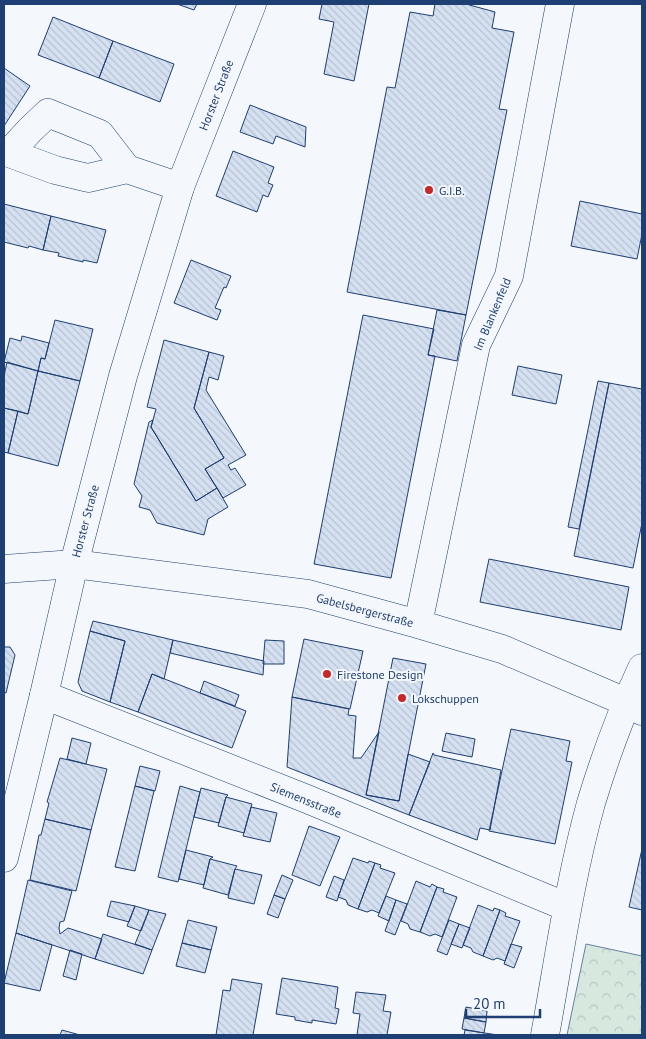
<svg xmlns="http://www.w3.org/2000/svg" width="646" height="1039" viewBox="0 0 646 1039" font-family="'PT Sans',sans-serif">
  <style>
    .forest { fill: url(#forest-crowns); stroke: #687fa3 }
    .building { fill: url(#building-back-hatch); stroke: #1d3f73 }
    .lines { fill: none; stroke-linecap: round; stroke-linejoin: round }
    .minor-casing { stroke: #1d3f73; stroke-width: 29 }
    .major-casing { stroke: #1d3f73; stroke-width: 29 }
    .minor { stroke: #f4f7fb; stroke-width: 28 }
    .major { stroke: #f4f7fb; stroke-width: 28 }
    .poi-dot { fill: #c62828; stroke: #f4f7fb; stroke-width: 2 }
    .labels { text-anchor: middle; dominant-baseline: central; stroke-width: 4; stroke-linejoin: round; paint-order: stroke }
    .street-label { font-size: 12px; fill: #1d3f73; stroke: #f4f7fb }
    .poi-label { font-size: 12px; fill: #1d3f73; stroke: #f4f7fb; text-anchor: start }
  </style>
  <defs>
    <pattern id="forest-crowns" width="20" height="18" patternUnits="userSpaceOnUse" patternTransform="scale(1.25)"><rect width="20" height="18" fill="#d7e8df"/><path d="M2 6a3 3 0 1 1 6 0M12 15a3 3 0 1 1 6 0" fill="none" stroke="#b8c8c3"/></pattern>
    <pattern id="building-back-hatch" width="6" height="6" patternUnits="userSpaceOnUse" patternTransform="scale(1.25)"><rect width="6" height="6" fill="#d5e0f0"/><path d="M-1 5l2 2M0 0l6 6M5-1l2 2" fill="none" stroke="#b6c1d1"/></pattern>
  </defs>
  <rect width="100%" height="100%" fill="#f4f7fb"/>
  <path class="forest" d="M586,944L642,956V1035H567Z"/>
  <path class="building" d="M177,4H197L194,10Z
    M322,4H369L354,81L324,74L334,22L319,19Z
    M435,4H466L495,12L492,28L514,32L499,109L507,110L466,315L347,292L387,87L395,88L410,12L433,16Z
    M53,17L113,41L99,78L38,55Z
    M113,41L174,64L160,102L99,78Z
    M4,68L30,86L4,126Z
    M250,105L306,127L305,147L276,136L273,144L240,132Z
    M233,151L274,167L268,183L273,185L268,197L263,195L257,212L216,196Z
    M580,201L642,214V234L637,259L571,246Z
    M4,204L51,216L43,250L29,246L28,248L4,242Z
    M51,216L106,230L97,263L83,260V262L58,256L59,253L43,250Z
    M191,260L231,276L226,288L224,287L215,308L221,310L217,320L174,303Z
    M437,310L466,315L457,361L428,355Z
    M363,315L434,329L428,355L435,356L391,578L314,564Z
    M55,320L93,329L80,381L38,371L41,358L45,359Z
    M22,336L49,343L45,359L41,358L38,371L4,362L10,338L21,341Z
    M164,340L209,352L194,408L224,458L205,469L217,488L196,501L151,427L156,409L147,407Z
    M209,352L224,356L218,380L209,377L206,390L246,455L228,465L231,470L235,468L246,485L223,498L205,469L224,458L194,408Z
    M7,362L38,371L28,414L4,408V376Z
    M518,366L562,375L556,404L512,395Z
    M38,371L80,381L58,466L8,453L18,411L28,414Z
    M598,381L609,383L579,529L568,527Z
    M609,383L642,389V523L633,568L574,556Z
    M4,408L18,411L8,453L4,452Z
    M153,420L151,427L196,501L217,488L228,507L208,519L204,535L157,523L150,510L139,507L142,496L134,484L149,422Z
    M489,559L629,587L621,630L480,602Z
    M93,621L173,640L164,679L152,674L138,712L110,702L125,641L90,631Z
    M90,631L125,641L110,702L82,691L78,682Z
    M304,639L363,651L350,709L292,697Z
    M173,640L264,661L263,675L170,653Z
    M265,640L284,641V664H263Z
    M4,647H10L15,655L6,693L4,692Z
    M393,658L426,664L399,801L366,795Z
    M152,674L246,711L232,748L138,712Z
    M204,681L239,695L235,706L200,693Z
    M292,697L349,709L348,715L356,716L353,758H361L379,732L366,795L399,801L408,754L430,762L409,815L287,767Z
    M511,729L570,741L566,761L572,762L555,844L489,831Z
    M446,733L475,739L472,757L442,751Z
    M72,738L91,743L86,764L67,759Z
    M433,753L434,755L501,770L490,830L480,828L477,840L409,815Z
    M60,758L107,769L91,830L45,819L49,803L47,802Z
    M140,766L160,771L155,791L135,786Z
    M135,786L154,791L135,871L115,867Z
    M180,786L200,792L178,882L158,877Z
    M201,788L228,795L226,797L219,823L194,817Z
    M226,797L252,804L244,833L218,826Z
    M251,807L277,813L270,842L243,836Z
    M45,819L91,830L76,891L30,880L39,835H41Z
    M309,826L340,837L320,886L292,875Z
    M642,849V910L629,907Z
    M186,850L213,857L210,859L204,885L179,879Z
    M353,858L368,863L369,861L375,863L358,909L348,905L346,900L338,897Z
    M210,859L237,866L235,869L228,895L203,888Z
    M375,863L381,865L380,868L395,873L379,913L372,910L367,912L358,909Z
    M235,869L262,875L254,904L228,898Z
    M282,875L293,880L285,899L274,895Z
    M334,876L344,880L337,901L326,897Z
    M28,880L72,891L64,921L60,922L59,928L60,934L68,928L102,939L95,959L16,933Z
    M416,881L430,887L432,884L437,887L420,932L410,929L408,924L401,921Z
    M437,887L444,889L443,892L457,897L442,937L435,934L430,936L420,932Z
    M274,895L285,899L278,918L267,914Z
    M386,896L396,900L389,921L378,916Z
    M396,900L407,904L395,935L385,931Z
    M111,901L135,906L129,922L107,916Z
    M478,905L493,911L494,908L500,910L483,956L473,952L471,948L463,945Z
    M135,906L149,910L141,931L127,926Z
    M149,910L166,914L152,950L135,944Z
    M500,910L506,913L505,916L520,921L505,961L497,958L493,960L483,956Z
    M188,920L217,927L211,950L182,943Z
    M449,920L459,924L447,955L437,951Z
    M459,924L470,928L462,948L451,944Z
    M16,933L52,945L40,991L4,983Z
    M103,934L152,950L143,974L95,959Z
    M182,943L211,950L205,973L176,966Z
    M511,944L522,947L514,968L504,964Z
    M70,950L82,954L76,980L63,976Z
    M282,978L338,987L335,1008L339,1009L336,1024L312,1020V1023L295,1020V1017L276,1014Z
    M232,979L262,984L253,1035H216L223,990L230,991Z
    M356,992L386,995L383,1011L391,1012L387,1035H357L360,1014L353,1013Z
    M466,1007L487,1011L486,1022L464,1018Z
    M464,1018L486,1022L484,1033L462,1029Z
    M62,1030L80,1035H60Z
    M465,1030L498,1035H464Z"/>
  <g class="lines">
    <defs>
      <path id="minor" d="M127,169L88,178L55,170L9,153L30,130L48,113L100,134L127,169L180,187
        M4,569L74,564L308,594L418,624L502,649L626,702L642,711
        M418,624L476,345L509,276L560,4
        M44,695L307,799L567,907
        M545,1035C559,958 570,879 591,803C605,757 622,711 642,668"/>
      <path id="major" d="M4,858L44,695L74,564L123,376L180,187L252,4"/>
    </defs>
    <use href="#minor" class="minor-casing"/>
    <use href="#major" class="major-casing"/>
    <use href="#minor" class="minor"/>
    <use href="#major" class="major"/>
  </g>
  <g class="poi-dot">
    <circle cx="429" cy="190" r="5"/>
    <circle cx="327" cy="674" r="5"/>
    <circle cx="402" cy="698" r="5"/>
  </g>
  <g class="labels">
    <g class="street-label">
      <text transform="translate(216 95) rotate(-69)">Horster Straße</text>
      <text transform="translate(492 314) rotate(-67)">Im Blankenfeld</text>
      <text transform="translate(85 521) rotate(-75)">Horster Straße</text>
      <text transform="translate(365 610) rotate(15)">Gabelsbergerstraße</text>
      <text transform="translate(306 800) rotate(22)">Siemensstraße</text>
    </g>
    <g class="poi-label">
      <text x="439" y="190">G.I.B.</text>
      <text x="337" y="674">Firestone Design</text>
      <text x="412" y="698">Lokschuppen</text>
    </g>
  </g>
  <rect width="646" height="1039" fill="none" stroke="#1d3f73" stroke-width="10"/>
  <path d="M466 1009v8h74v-8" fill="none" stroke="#1d3f73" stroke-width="2.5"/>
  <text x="473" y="1009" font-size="15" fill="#1d3f73" stroke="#f4f7fb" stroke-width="4" paint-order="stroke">20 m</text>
</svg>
